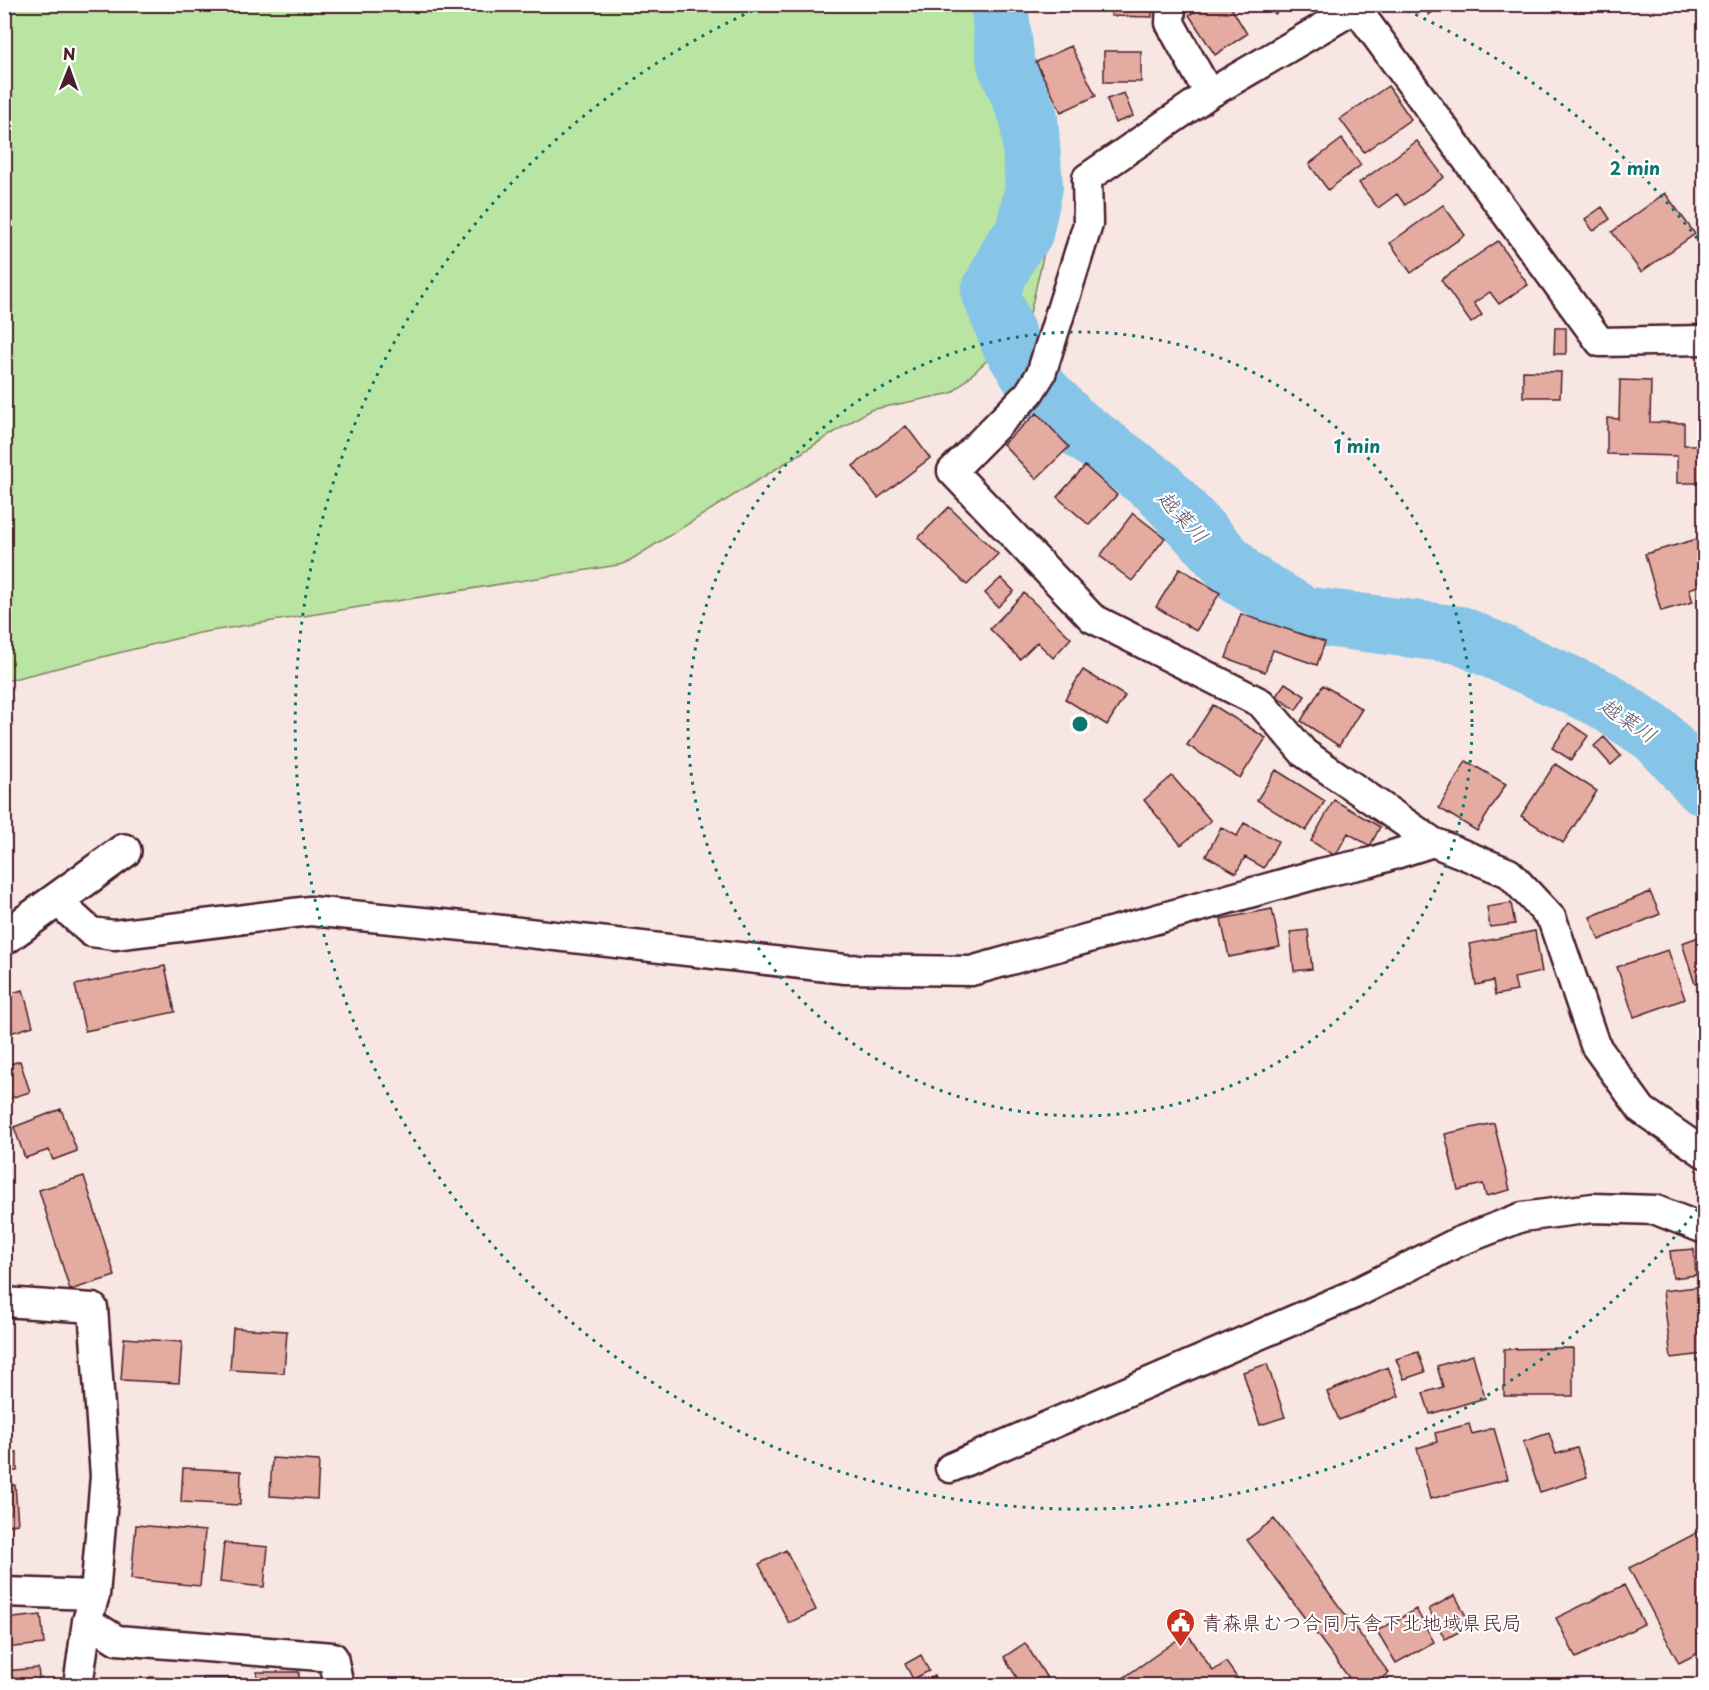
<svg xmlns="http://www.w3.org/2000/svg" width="1709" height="1690" viewBox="0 0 1709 1690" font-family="'Playpen Sans','Klee One',sans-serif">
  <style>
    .green { fill: #b9e4a1; stroke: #828266; stroke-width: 1.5 }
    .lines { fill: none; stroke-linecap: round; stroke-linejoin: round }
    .river { stroke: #86c5e7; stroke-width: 58 }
    .building { fill: #e4aba0; stroke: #4a1f2b; stroke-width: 1.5 }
    .street-casing { stroke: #4a1f2b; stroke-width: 33 }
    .secondary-casing { stroke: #4a1f2b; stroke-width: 38 }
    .street { stroke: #fff; stroke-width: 28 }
    .secondary { stroke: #fff; stroke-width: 33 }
    .ring { fill: none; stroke: #0f766e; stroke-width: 3; stroke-dasharray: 3 6 }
    .labels { text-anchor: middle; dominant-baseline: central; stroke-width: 4.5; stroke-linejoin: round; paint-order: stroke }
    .poi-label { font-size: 20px; fill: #4a1f2b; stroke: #fff; text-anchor: start }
    .water-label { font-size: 21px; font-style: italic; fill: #5f596d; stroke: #fff }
    .centre { fill: #0f766e; stroke: #fff; stroke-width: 3 }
    .ring-label { font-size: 18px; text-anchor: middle; font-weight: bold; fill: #0f766e; stroke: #fff; stroke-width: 4.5; stroke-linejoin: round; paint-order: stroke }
  </style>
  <rect width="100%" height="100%" fill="#f7e6e2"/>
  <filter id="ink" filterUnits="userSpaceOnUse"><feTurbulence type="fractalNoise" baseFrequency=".0167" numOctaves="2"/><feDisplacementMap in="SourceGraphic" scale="12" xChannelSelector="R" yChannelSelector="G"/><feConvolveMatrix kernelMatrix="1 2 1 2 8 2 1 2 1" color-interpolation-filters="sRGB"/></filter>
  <g filter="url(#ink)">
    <path class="green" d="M4,5H1010L998,103L1012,172L1051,222L1028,322L952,393L870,410L624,564L199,633L5,681Z"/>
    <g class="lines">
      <path class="river" d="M999,4L1006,64L1029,117L1034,187L1024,233L1012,248L990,291L1010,343L1037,387L1073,424L1158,487L1242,578L1303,615L1460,635L1602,699L1656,735L1704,787"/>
    </g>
    <path class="building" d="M1111,4H1153L1152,17L1111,16Z
      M1206,4H1229L1247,34L1215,55L1189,15Z
      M1269,4H1289L1275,14Z
      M1421,4H1442L1429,15Z
      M1071,46L1096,96L1061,112L1036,62Z
      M1104,51H1141V82H1104Z
      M1388,86L1411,119L1364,152L1340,119Z
      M1124,93L1133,116L1115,123L1107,99Z
      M1342,139L1361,165L1328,190L1309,164Z
      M1417,141L1444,177L1405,205L1397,194L1378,208L1359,183Z
      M1665,193L1695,234L1641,272L1612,232Z
      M1443,205L1465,235L1411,273L1390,243Z
      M1602,207L1610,219L1593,231L1585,219Z
      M1498,241L1528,285L1499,304L1490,292L1474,303L1482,315L1471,323L1441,280Z
      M1700,297H1704V325Z
      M1555,328H1566V354H1554Z
      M1523,371L1561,372L1560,397H1523Z
      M1620,380L1651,381L1650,422L1684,423V445H1704V483H1677V456L1607,454V418L1619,419Z
      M1037,413L1069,447L1036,479L1003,444Z
      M906,426L930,458L878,498L853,466Z
      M1085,466L1117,495L1089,525L1057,497Z
      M949,507L998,554L967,585L918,538Z
      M1133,513L1165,538L1132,581L1100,556Z
      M1704,537V584L1689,589L1693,602L1661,611L1645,554Z
      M1180,568L1220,593L1196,631L1156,607Z
      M1001,578L1014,591L998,607L985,593Z
      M1024,593L1071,638L1053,658L1037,642L1020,659L990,629Z
      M1241,614L1325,642L1317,665L1273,650L1265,672L1226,658Z
      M1083,670L1125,696L1107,725L1065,699Z
      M1285,683L1305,696L1296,710L1276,696Z
      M1323,685L1362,709L1339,746L1301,721Z
      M1213,705L1266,738L1240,778L1187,745Z
      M1569,723L1588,736L1571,760L1552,748Z
      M1604,737L1621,756L1611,765L1594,746Z
      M1466,761L1506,784L1477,831L1439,808Z
      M1555,764L1597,791L1563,843L1521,816Z
      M1276,770L1325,801L1306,831L1257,800Z
      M1172,776L1211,821L1181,845L1144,800Z
      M1334,800L1380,827L1370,846L1348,833L1335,856L1311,841Z
      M1244,823L1278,841L1264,868L1245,857L1236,873L1206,856L1221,827L1237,836Z
      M1650,892L1660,914L1599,940L1590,917Z
      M1511,903L1515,924L1490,927L1487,907Z
      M1272,909L1280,947L1229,957L1221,919Z
      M1308,930L1312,969L1294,971L1290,932Z
      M1535,931L1542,972L1514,978L1517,991L1495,995L1493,981L1476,985L1469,944Z
      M1704,935V981L1695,984L1682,943Z
      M1668,950L1685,999L1634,1017L1617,967Z
      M165,966L175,1012L85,1031L75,985Z
      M23,990L33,1026L4,1035V995Z
      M20,1061L30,1092L4,1100V1066Z
      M61,1109L77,1151L53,1160L49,1150L25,1158L14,1127Z
      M1494,1123L1510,1190L1486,1196L1483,1184L1458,1190L1445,1134Z
      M84,1176L115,1276L70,1290L39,1190Z
      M1694,1249L1696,1275L1673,1278L1670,1251Z
      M1704,1286V1354L1671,1358L1663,1291Z
      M233,1328L287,1331L284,1373L230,1370Z
      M124,1338L182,1342L179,1383L121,1380Z
      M1573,1348V1396H1504V1349Z
      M1418,1352L1425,1372L1404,1379L1396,1359Z
      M1473,1355L1485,1398L1430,1414L1423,1393L1443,1387L1437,1366Z
      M1267,1364L1285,1417L1260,1425L1243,1372Z
      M1388,1367L1399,1396L1339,1420L1327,1392Z
      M4,1404H9L8,1431H4Z
      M1469,1424L1472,1434L1494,1428L1508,1479L1430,1499L1417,1448L1437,1442L1435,1433Z
      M1549,1433L1556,1454L1577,1448L1587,1477L1540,1492L1523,1442Z
      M4,1452H17V1471H4Z
      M272,1458L319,1461L317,1499L270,1496Z
      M183,1468L241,1471L240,1505L181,1502Z
      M15,1485L18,1524L4,1526V1486Z
      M1274,1519L1389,1673L1373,1686H1355L1247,1540Z
      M136,1525L205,1531L200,1586L131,1579Z
      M1704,1529V1650L1679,1663L1629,1568Z
      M224,1543L268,1547L264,1587L220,1582Z
      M786,1550L816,1610L789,1623L759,1564Z
      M1624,1585L1644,1624L1576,1658L1556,1618Z
      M1455,1595L1471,1626L1445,1639L1429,1609Z
      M1416,1609L1434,1642L1396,1663L1377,1631Z
      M41,1615L44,1644L4,1648V1619Z
      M1187,1633L1213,1671L1226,1662L1238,1679L1229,1686H1112Z
      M1025,1643L1052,1686H1022L1004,1657Z
      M921,1655L929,1671L913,1679L905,1664Z
      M38,1668L40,1686H4V1671Z
      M257,1672H299V1686H257Z
      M934,1676L940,1686H919Z
      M150,1677L172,1679V1686H150Z
      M203,1678H245V1686H203Z"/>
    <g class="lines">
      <defs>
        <path id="street" d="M1171,4L1170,23L1209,94
          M1353,4L1600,342L1704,340
          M1356,8L1209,94L1087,178L1088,224L1041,374L1029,393L952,471L1092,618L1261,703L1304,753L1433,842
          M56,900L91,932L114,935L310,911L493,929L845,969L971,971L1321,873L1371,862L1433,842L1509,873L1552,919L1595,1045L1642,1110L1704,1153
          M4,1302L93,1308L105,1476L95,1595L87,1621L78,1686
          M950,1468L1354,1294L1458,1242L1522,1217L1593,1208L1656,1210L1704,1229
          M4,1592L95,1595
          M87,1621L117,1640L333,1657L339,1686"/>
        <path id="secondary" d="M4,938L124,851"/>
      </defs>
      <use href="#street" class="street-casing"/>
      <use href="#secondary" class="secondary-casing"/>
      <use href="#street" class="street"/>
      <use href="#secondary" class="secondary"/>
    </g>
  </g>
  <g class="ring">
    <circle cx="1080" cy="724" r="392"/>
    <path d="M1703 1202A785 785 0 1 1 761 7M1399 7A785 785 0 0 1 1703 246"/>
  </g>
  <defs>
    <symbol id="civic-pin" viewBox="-11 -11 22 30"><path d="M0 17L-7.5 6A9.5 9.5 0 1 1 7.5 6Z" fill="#c8321e" stroke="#fff"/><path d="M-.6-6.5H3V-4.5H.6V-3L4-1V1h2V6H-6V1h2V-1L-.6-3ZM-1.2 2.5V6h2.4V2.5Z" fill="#fff"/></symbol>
  </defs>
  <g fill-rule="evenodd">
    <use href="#civic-pin" x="1164" y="1606" width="33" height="45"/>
  </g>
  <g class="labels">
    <g class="poi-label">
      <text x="1202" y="1622">青森県むつ合同庁舎下北地域県民局</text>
    </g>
    <g class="water-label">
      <text transform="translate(1184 516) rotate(47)">越葉川</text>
      <text transform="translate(1629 719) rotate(34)">越葉川</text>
    </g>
  </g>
  <circle cx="1080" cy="724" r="9" class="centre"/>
  <g class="ring-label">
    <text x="1635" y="175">2 min</text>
    <text x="1357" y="453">1 min</text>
  </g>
  <rect width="1709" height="1690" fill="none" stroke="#fff" stroke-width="24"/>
  <rect x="12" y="12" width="1685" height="1666" fill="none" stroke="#4a1f2b" stroke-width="2" filter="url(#ink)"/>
  <g transform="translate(69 69) rotate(1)" stroke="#ffffff" stroke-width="4.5" paint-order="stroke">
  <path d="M0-4.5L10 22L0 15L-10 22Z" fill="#4a1f2b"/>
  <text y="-9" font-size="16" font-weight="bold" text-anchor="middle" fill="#4a1f2b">N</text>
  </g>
</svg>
